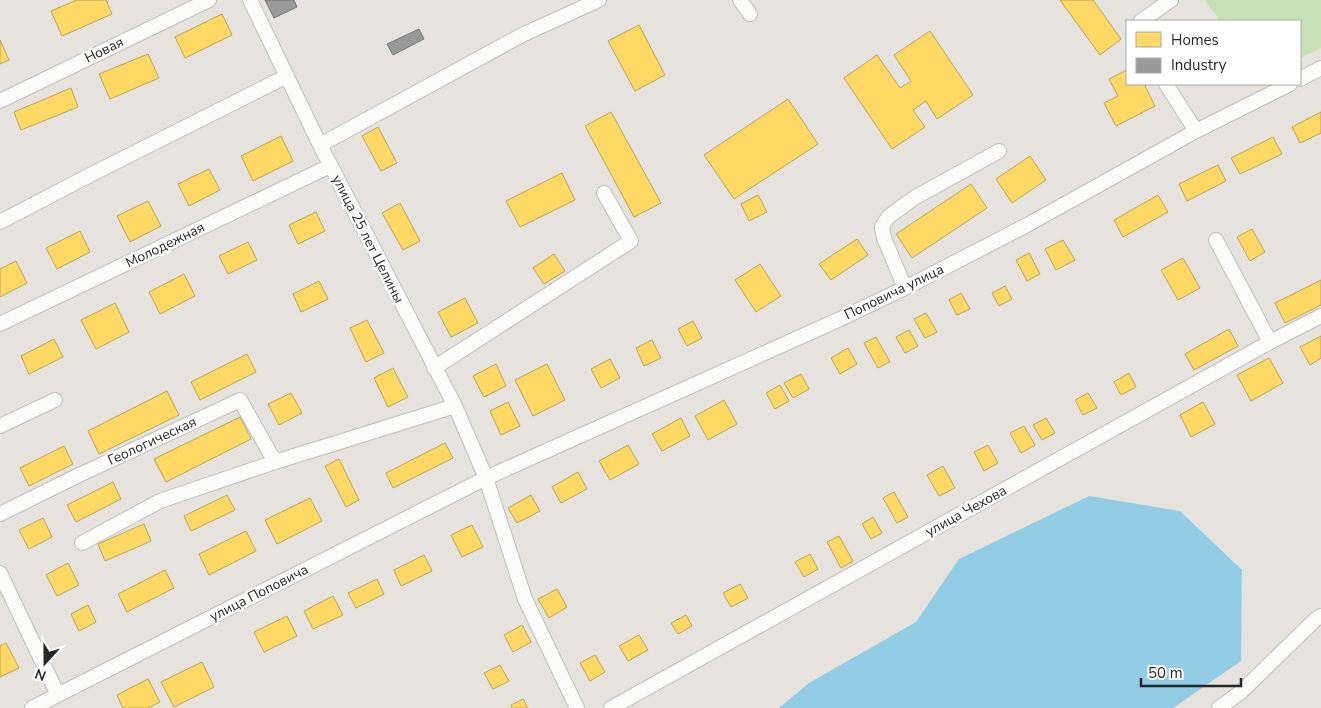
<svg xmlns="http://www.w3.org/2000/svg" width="1321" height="708" viewBox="0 0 1321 708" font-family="'Nunito Sans',sans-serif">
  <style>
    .green { fill: #c7e0b6 }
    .water { fill: #93cde5 }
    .homes { fill: #ffd966; stroke: #bea453 }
    .industry { fill: #999; stroke: #777 }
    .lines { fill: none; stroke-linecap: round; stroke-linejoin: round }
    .minor-casing { stroke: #c0bebe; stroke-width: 16 }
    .minor { stroke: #fbfbfa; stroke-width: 14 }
    .labels { text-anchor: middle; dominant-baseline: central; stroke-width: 5; stroke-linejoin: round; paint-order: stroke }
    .street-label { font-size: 14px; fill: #272727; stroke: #fff }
  </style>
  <rect width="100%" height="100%" fill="#e6e2dd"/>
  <path class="green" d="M1205,0H1321V48L1300,58V21H1220Z"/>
  <path class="water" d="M1089,496L1180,511L1242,570L1241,661L1173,708H779L809,683L916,622L959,559Z"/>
  <path class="homes" d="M77,0H106L112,14L62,36L51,11Z
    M1060,0H1093L1121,39L1100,55Z
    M222,14L232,35L185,58L175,37Z
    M639,25L665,75L635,91L608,41Z
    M930,31L973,95L937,119L926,101L913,110L925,127L892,149L844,78L877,55L900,88L911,81L894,55Z
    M0,40L9,60L0,64Z
    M148,54L159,78L110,99L99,74Z
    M1127,70V84H1144L1155,106L1116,126L1104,103L1118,96L1109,79Z
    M71,88L78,107L21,130L14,112Z
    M788,99L818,144L734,199L704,155Z
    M611,112L661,203L634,217L585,126Z
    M1321,112V133L1300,143L1292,127Z
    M378,127L397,163L381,171L362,136Z
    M281,136L293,161L253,181L241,156Z
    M1273,137L1282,154L1240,174L1231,158Z
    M1030,156L1046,180L1012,203L996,179Z
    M1218,165L1226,181L1187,201L1179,184Z
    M209,169L220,190L189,206L178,184Z
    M562,173L575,200L520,227L506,201Z
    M971,184L987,208L912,258L896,234Z
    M758,195L767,212L749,221L741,204Z
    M1158,195L1168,212L1123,237L1114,220Z
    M148,201L161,226L130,242L117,216Z
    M400,203L420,241L403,250L382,213Z
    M316,212L325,231L298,244L289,225Z
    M1252,229L1265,252L1250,261L1237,237Z
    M80,231L90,252L57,269L46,248Z
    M857,239L868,255L831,280L819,264Z
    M1063,240L1075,260L1056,270L1045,249Z
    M248,242L257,260L228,274L219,256Z
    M1029,253L1040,274L1027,281L1016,260Z
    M554,254L565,271L544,284L533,268Z
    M1183,258L1200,288L1178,300L1161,270Z
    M16,261L27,283L0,297V269Z
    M760,264L781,296L756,312L735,280Z
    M184,274L195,296L160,314L149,292Z
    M1321,280V305L1285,323L1275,303Z
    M319,281L328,299L301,312L293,294Z
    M1005,286L1012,299L999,306L992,293Z
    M961,293L970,309L957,315L949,300Z
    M465,298L478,323L451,337L438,312Z
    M115,303L129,332L96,349L81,320Z
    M926,313L937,332L925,338L914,319Z
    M367,320L384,353L366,362L350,328Z
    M693,321L702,338L687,346L678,329Z
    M1229,329L1238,346L1194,370L1185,354Z
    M909,330L918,346L905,353L896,337Z
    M1321,336V358L1310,365L1300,347Z
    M876,337L890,362L878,368L864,343Z
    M54,339L63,357L29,374L21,356Z
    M652,340L661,358L644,366L636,348Z
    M848,348L857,364L840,374L831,358Z
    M247,354L256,372L200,400L191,382Z
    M1269,358L1283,383L1251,401L1237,375Z
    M610,359L620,378L601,388L591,369Z
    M496,364L506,386L484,397L473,376Z
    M547,364L565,400L533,416L515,380Z
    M393,368L408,397L388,407L374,378Z
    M1129,373L1136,387L1121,395L1114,382Z
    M801,374L809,389L793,398L784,383Z
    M780,385L789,401L775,409L766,393Z
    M167,391L179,415L99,454L88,431Z
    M291,393L302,413L279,425L268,404Z
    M1088,393L1097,408L1083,415L1075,400Z
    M724,400L737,424L708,440L695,416Z
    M508,402L520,426L501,435L490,411Z
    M1203,402L1215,424L1191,437L1180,415Z
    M240,417L251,439L166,482L154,459Z
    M681,418L690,436L662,451L652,434Z
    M1046,418L1055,433L1042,440L1033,425Z
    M1024,426L1035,445L1021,453L1010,433Z
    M445,443L453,458L393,488L386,473Z
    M628,445L639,464L610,480L599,461Z
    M988,445L998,463L984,471L974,452Z
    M64,446L73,464L29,486L20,468Z
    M339,459L359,500L346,507L325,466Z
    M943,466L955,488L939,496L927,475Z
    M578,472L587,489L561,503L552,487Z
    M113,482L121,499L76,522L67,505Z
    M894,492L908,517L897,523L883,498Z
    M227,495L235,510L191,531L184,516Z
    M531,495L540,511L517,523L508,508Z
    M310,498L322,521L277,544L265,520Z
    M873,517L882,533L871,539L862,524Z
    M43,518L52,537L29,549L19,530Z
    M144,524L151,541L105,561L98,544Z
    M472,525L483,547L462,557L451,535Z
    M246,531L256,551L209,575L199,554Z
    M839,536L853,561L841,568L827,542Z
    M810,554L818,569L804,577L795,562Z
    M424,555L432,571L401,586L394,570Z
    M68,563L79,585L57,596L46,575Z
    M165,570L174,588L127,612L118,594Z
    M377,579L384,594L356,608L348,593Z
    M740,584L748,598L731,607L723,593Z
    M557,589L567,607L549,618L538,599Z
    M333,596L343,615L313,629L304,611Z
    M88,605L96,622L79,631L71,614Z
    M686,615L692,626L678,634L671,623Z
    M287,616L297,636L264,652L254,632Z
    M522,625L531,642L513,652L504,635Z
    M639,635L648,650L628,661L619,646Z
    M6,643L19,668L0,677V646Z
    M595,655L605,672L590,681L580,663Z
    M202,662L214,687L174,707L161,682Z
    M500,665L509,681L493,689L484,673Z
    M148,679L160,702L148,708H123L117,695Z
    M523,699L528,708H512L511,705Z"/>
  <path class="industry" d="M265,0H294L297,7L274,18Z
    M419,29L424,39L393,55L387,44Z"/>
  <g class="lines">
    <defs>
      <path id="minor" d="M250,0L320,145L455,406L486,478L525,599L577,708
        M740,0L750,14
        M1141,21L1171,0
        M1300,79L1321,68
        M1166,84L1196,131
        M0,101L209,0
        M320,145L522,35L599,0
        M0,222L92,174L287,76
        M1216,240L1270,342
        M905,288L884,238L882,227L888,217L914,198L999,151
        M0,324L330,166
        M434,368L631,241L604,193
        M0,426L55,400
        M0,514L77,476L240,400L275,462
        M82,543L160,501L275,462L455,406
        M0,573L58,695
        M32,708L486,478L838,320L905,288L1027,225L1196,131L1290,84
        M611,708L1270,342L1321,316
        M1219,708L1241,692L1316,619L1321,616"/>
    </defs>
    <use href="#minor" class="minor-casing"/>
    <use href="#minor" class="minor"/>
  </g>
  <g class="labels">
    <g class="street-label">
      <text transform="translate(104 50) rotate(-26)">Новая</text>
      <text transform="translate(368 239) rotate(63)">улица 25 лет Целины</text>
      <text transform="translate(165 245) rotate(-26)">Молодежная</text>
      <text transform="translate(894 292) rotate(-26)">Поповича улица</text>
      <text transform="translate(152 441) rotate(-25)">Геологическая</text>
      <text transform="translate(966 511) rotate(-29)">улица Чехова</text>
      <text transform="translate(259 593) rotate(-27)">улица Поповича</text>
    </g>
  </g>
  <rect x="1126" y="20" width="175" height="65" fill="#ffffff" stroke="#a9a9a9"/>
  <rect x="1136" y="32" width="25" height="15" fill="#ffd966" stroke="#a9a9a9"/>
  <text x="1171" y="45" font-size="15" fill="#272727">Homes</text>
  <rect x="1136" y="58" width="25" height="15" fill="#999999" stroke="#a9a9a9"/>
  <text x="1171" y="70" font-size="15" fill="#272727">Industry</text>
  <g transform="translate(45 663) rotate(201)" stroke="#ffffff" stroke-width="4" paint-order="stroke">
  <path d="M0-4L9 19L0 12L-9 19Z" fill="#272727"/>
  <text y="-8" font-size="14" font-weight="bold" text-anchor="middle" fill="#272727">N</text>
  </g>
  <path d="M1141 678v8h100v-8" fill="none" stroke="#272727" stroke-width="2.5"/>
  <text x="1148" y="678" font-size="15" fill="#272727" stroke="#ffffff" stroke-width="4" paint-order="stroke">50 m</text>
</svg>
